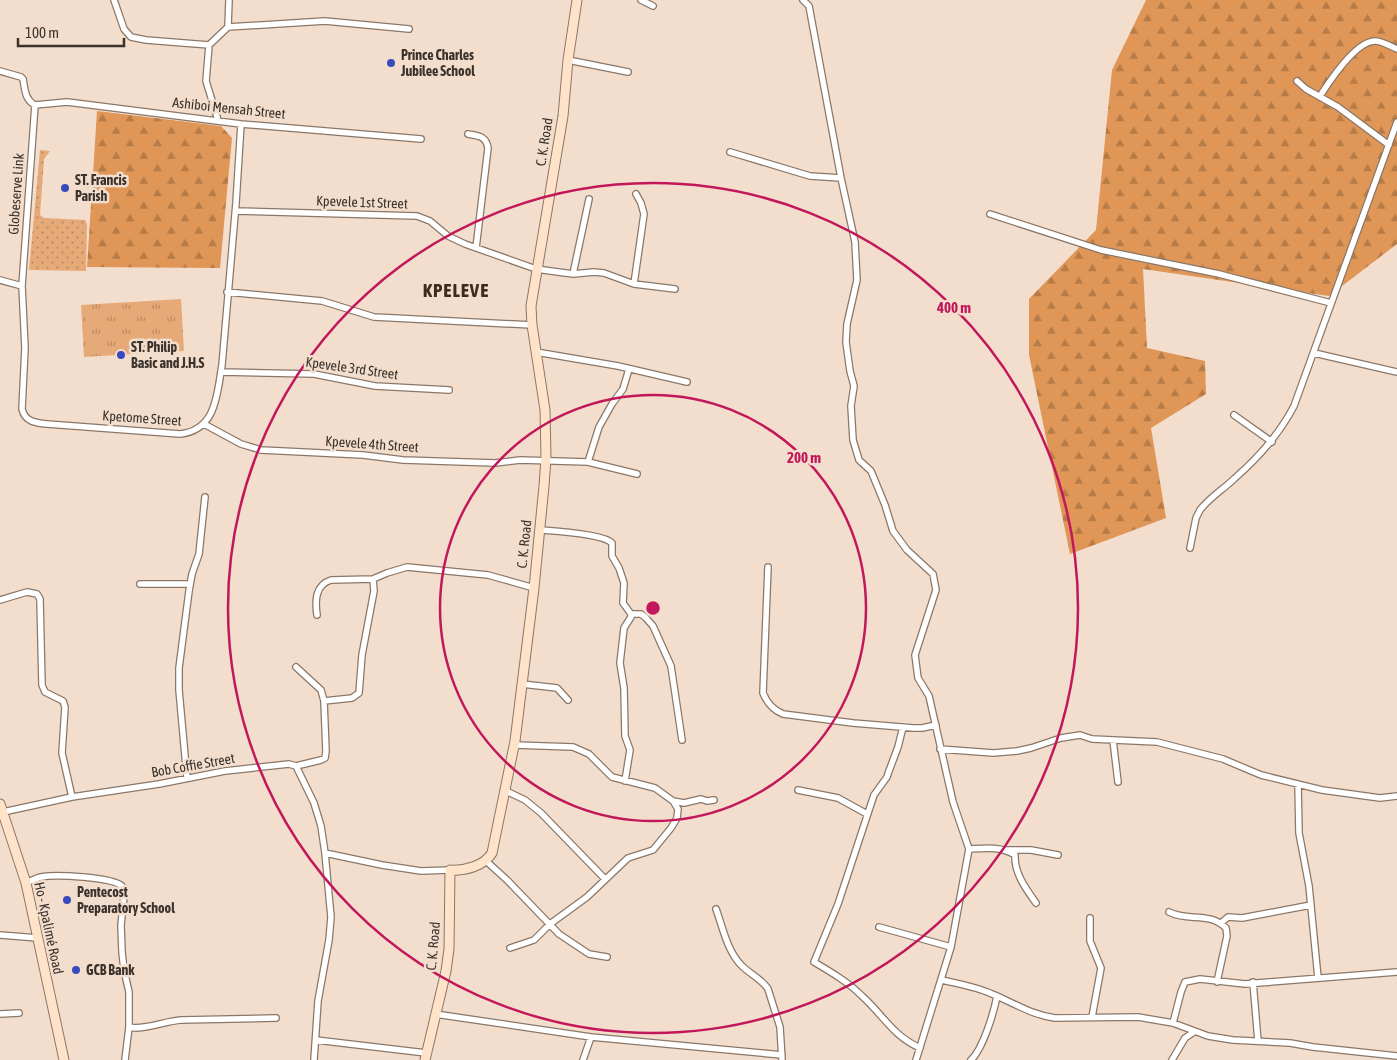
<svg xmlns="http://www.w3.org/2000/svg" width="1397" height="1060" viewBox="0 0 1397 1060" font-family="'Asap Condensed',sans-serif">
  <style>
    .grass { fill: url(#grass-dots) }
    .forest { fill: url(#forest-firs) }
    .park { fill: url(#park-tufts) }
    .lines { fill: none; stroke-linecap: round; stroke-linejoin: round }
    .street-casing { stroke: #8a7768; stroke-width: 8 }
    .secondary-casing { stroke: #8a7768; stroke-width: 11 }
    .street { stroke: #fff; stroke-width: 5.5 }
    .secondary { stroke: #ffe3c9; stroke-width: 9 }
    .ring { fill: none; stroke: #c2185b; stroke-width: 2.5 }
    .poi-dot { fill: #384abd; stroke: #f3decd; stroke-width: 2 }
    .labels { text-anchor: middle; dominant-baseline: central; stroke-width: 5; stroke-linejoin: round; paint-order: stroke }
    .poi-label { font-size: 14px; font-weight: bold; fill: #3a322b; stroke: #f3decd; text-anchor: start }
    .street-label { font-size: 14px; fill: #3a322b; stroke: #f3decd }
    .district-label { font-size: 19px; font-weight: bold; letter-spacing: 1px; fill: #3c2b1e; stroke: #f3decd }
    .centre { fill: #c2185b; stroke: #f3decd; stroke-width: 2.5 }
    .ring-label { font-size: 15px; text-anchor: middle; font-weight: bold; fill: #c2185b; stroke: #f3decd; stroke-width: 5; stroke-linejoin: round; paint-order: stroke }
  </style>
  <defs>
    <pattern id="grass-dots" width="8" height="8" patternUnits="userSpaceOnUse" patternTransform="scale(1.25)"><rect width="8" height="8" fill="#e5aa78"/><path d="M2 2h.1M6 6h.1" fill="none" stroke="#bb8b63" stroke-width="1.8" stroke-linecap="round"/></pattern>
    <pattern id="forest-firs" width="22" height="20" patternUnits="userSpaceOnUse" patternTransform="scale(1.25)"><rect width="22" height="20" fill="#df9656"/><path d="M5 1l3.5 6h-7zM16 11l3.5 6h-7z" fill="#b67b47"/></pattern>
    <pattern id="park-tufts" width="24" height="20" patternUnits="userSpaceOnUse" patternTransform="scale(1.25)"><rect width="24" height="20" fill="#e5aa78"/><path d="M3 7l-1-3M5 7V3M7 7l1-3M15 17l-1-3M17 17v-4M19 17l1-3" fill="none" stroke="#bb8b63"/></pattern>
  </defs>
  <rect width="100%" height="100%" fill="#f3decd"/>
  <path class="grass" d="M40,150L50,151L44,159L40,215L44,218L85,220L87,224L86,271L29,270Z"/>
  <path class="forest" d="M1146,0H1397V244L1329,296L1143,269L1147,348L1205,361L1206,394L1151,428L1166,518L1070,554L1029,355V299L1096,230L1112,70Z
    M97,111L221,126L232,138L220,268L87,267Z"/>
  <path class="park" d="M181,299L184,351L84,357L81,305Z"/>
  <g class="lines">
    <defs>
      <path id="street" d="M114,0L124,29L131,37L146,40L209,45
        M641,0L653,6
        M803,0L809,6L841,178L855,242L857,280L847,324L846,342L850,371L854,386L851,406L853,440L859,460L871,471L885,505L893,531L907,550L933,574L936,590L915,655L918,678L929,696L953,802L969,849L951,947L916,1060
        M228,27L325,21L409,29
        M568,60L628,72
        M0,71L21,77L23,79C25,90 25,100 35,105
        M1297,81L1306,89L1338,107L1389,145
        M1320,96C1329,82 1356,41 1375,41C1382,41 1390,46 1397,49
        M35,105L22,286L25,348L22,409C25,422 36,423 47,424L180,434C217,430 217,393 222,365L236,203L241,124
        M35,105L67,102L241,124L421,139
        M218,120L206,81L209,45L228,27L229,0
        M468,134C479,136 486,136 488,148L476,248
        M730,152L810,176L841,178
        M236,211L417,216L430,221L448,236L465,244L536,269L573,274L594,272L604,273L634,284L675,289
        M990,214L1101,250L1219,274L1331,303
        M573,274L589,199
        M0,280L22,286
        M634,284L644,214L641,203L636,194
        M227,292L322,301L374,317L532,325
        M536,352L618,366L687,382
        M1314,353L1397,372
        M221,372L314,374L375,386L449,390
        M1234,415L1272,442
        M204,424L241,444L261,450L363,455L403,460L495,463L520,460L588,462L599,427L612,404L623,389L629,369
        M588,462L637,474
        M540,530C555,531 603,534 612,543V556L619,568L624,583L623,603L631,614V617L624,628L620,663L624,688L625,736L630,750L625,781
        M1190,548L1196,518L1200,510C1210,497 1224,489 1235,478C1259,457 1279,435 1294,406L1397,122
        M768,567L763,693C767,703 773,710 783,714L853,723L913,728H922L936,725
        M140,584H190
        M0,600L27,592L37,594L40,599L42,685L45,692L63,701L65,707L62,753L72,797
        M631,614H641L646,618L653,626L671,666L682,740
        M317,615C315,601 315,585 331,580L373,579L387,573L407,567L488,575L534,588
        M296,667L321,690L324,701L326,751L325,758L321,760L296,766
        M522,684L557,688L568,700
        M324,701L352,698L359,693L362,655L374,591L373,579
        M903,727L898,747L889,771L887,777L874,795L838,904L814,962C831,972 848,982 862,996C884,1016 892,1035 920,1048
        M1113,740L1118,782
        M514,745L573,747L589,754L612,777L655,788L673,801L684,803L701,799L707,801L714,800
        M940,749L993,753L1017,751L1031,748L1061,738L1080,735L1092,739L1157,742L1223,759L1261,775L1322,790L1380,798L1397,796
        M187,778L179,690V668L189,591L192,574L199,554L205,497
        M1298,784L1299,833L1309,886L1318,978
        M504,790L525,800L541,813L605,879
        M798,790L838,798L867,814
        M3,812L72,797L159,784L225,771L289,764L296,766L314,803L321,826L325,853L382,865L421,871L450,870
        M969,849C985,848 1001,846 1015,855C1014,873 1026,889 1036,903
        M1007,850H1031L1058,855
        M485,860L507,880L559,934L589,954L607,957
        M26,883C31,881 36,878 41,877C55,874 112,877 122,886L124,896L121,925L122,952L124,970L129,992V1027L125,1060
        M716,909C723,928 727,951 742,966C750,974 762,979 768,989L780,1027L782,1060
        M1169,912C1188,922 1209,911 1226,928L1227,936L1217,982
        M1090,918V941L1101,968L1092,1017
        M1221,923L1228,917L1242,918L1311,905
        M879,927L951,947
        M0,935L38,938
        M510,948L534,940L550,924L587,897L628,858L653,850L671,828L677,818L678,809L673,801
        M942,980C959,984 977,987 992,994C1014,1003 1032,1015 1055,1018L1138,1017L1173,1023L1208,1036L1233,1040L1290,1043L1313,1047L1397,1056
        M1253,982L1258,1041
        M0,1014L19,1013
        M435,1014L591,1037L782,1055
        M1173,1023L1181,992L1185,982L1200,979L1245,984L1397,972
        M129,1027C142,1031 165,1021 181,1020L276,1018
        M316,1040L426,1053
        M314,1060L318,1001L329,940L331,917L325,853
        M583,1060L591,1037
        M971,1060C983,1049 994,1012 997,996
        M1172,1060L1185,1038L1194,1032"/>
      <path id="secondary" d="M0,804L26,883L64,1060
        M425,1060L446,971L449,949L450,870C465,871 484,866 492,853L515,741L534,588L544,486L546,458L545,410L532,325L531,306L563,116L568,60L577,0"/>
    </defs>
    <use href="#street" class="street-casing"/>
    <use href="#secondary" class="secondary-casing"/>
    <use href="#street" class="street"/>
    <use href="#secondary" class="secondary"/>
  </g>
  <g class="ring">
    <circle cx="653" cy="608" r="213"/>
    <circle cx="653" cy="608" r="425"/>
  </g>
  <g class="poi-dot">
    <circle cx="391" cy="63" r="5"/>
    <circle cx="65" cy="188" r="5"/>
    <circle cx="121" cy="355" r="5"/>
    <circle cx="67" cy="900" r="5"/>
    <circle cx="76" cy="970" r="5"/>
  </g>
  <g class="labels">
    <g class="poi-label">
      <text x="401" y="55">Prince Charles<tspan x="401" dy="16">Jubilee School</tspan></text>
      <text x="75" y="180">ST. Francis<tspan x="75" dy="16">Parish</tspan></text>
      <text x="131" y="347">ST. Philip<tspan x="131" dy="16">Basic and J.H.S</tspan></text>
      <text x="77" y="892">Pentecost<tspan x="77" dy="16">Preparatory School</tspan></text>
      <text x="86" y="970">GCB Bank</text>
    </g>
    <g class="street-label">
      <text transform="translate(229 108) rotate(6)">Ashiboi Mensah Street</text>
      <text transform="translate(544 142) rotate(-81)">C. K. Road</text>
      <text transform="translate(16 194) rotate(-86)">Globeserve Link</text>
      <text transform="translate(362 202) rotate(2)">Kpevele 1st Street</text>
      <text transform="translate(352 368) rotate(8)">Kpevele 3rd Street</text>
      <text transform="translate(142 418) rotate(4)">Kpetome Street</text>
      <text transform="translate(372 444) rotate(4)">Kpevele 4th Street</text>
      <text transform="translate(524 544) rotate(-84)">C. K. Road</text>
      <text transform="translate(193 765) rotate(-10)">Bob Coffie Street</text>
      <text transform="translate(49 928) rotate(78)">Ho - Kpalimé Road</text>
      <text transform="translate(433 946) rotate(-85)">C. K. Road</text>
    </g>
    <g class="district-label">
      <text x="456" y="290">KPELEVE</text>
    </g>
  </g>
  <circle cx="653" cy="608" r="8" class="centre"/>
  <g class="ring-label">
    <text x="954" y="313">400 m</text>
    <text x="804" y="463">200 m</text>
  </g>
  <path d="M18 38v8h106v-8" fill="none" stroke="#3a322b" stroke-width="2.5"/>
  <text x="25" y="38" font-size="15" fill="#3a322b" stroke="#f3decd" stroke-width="4" paint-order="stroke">100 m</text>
</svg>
